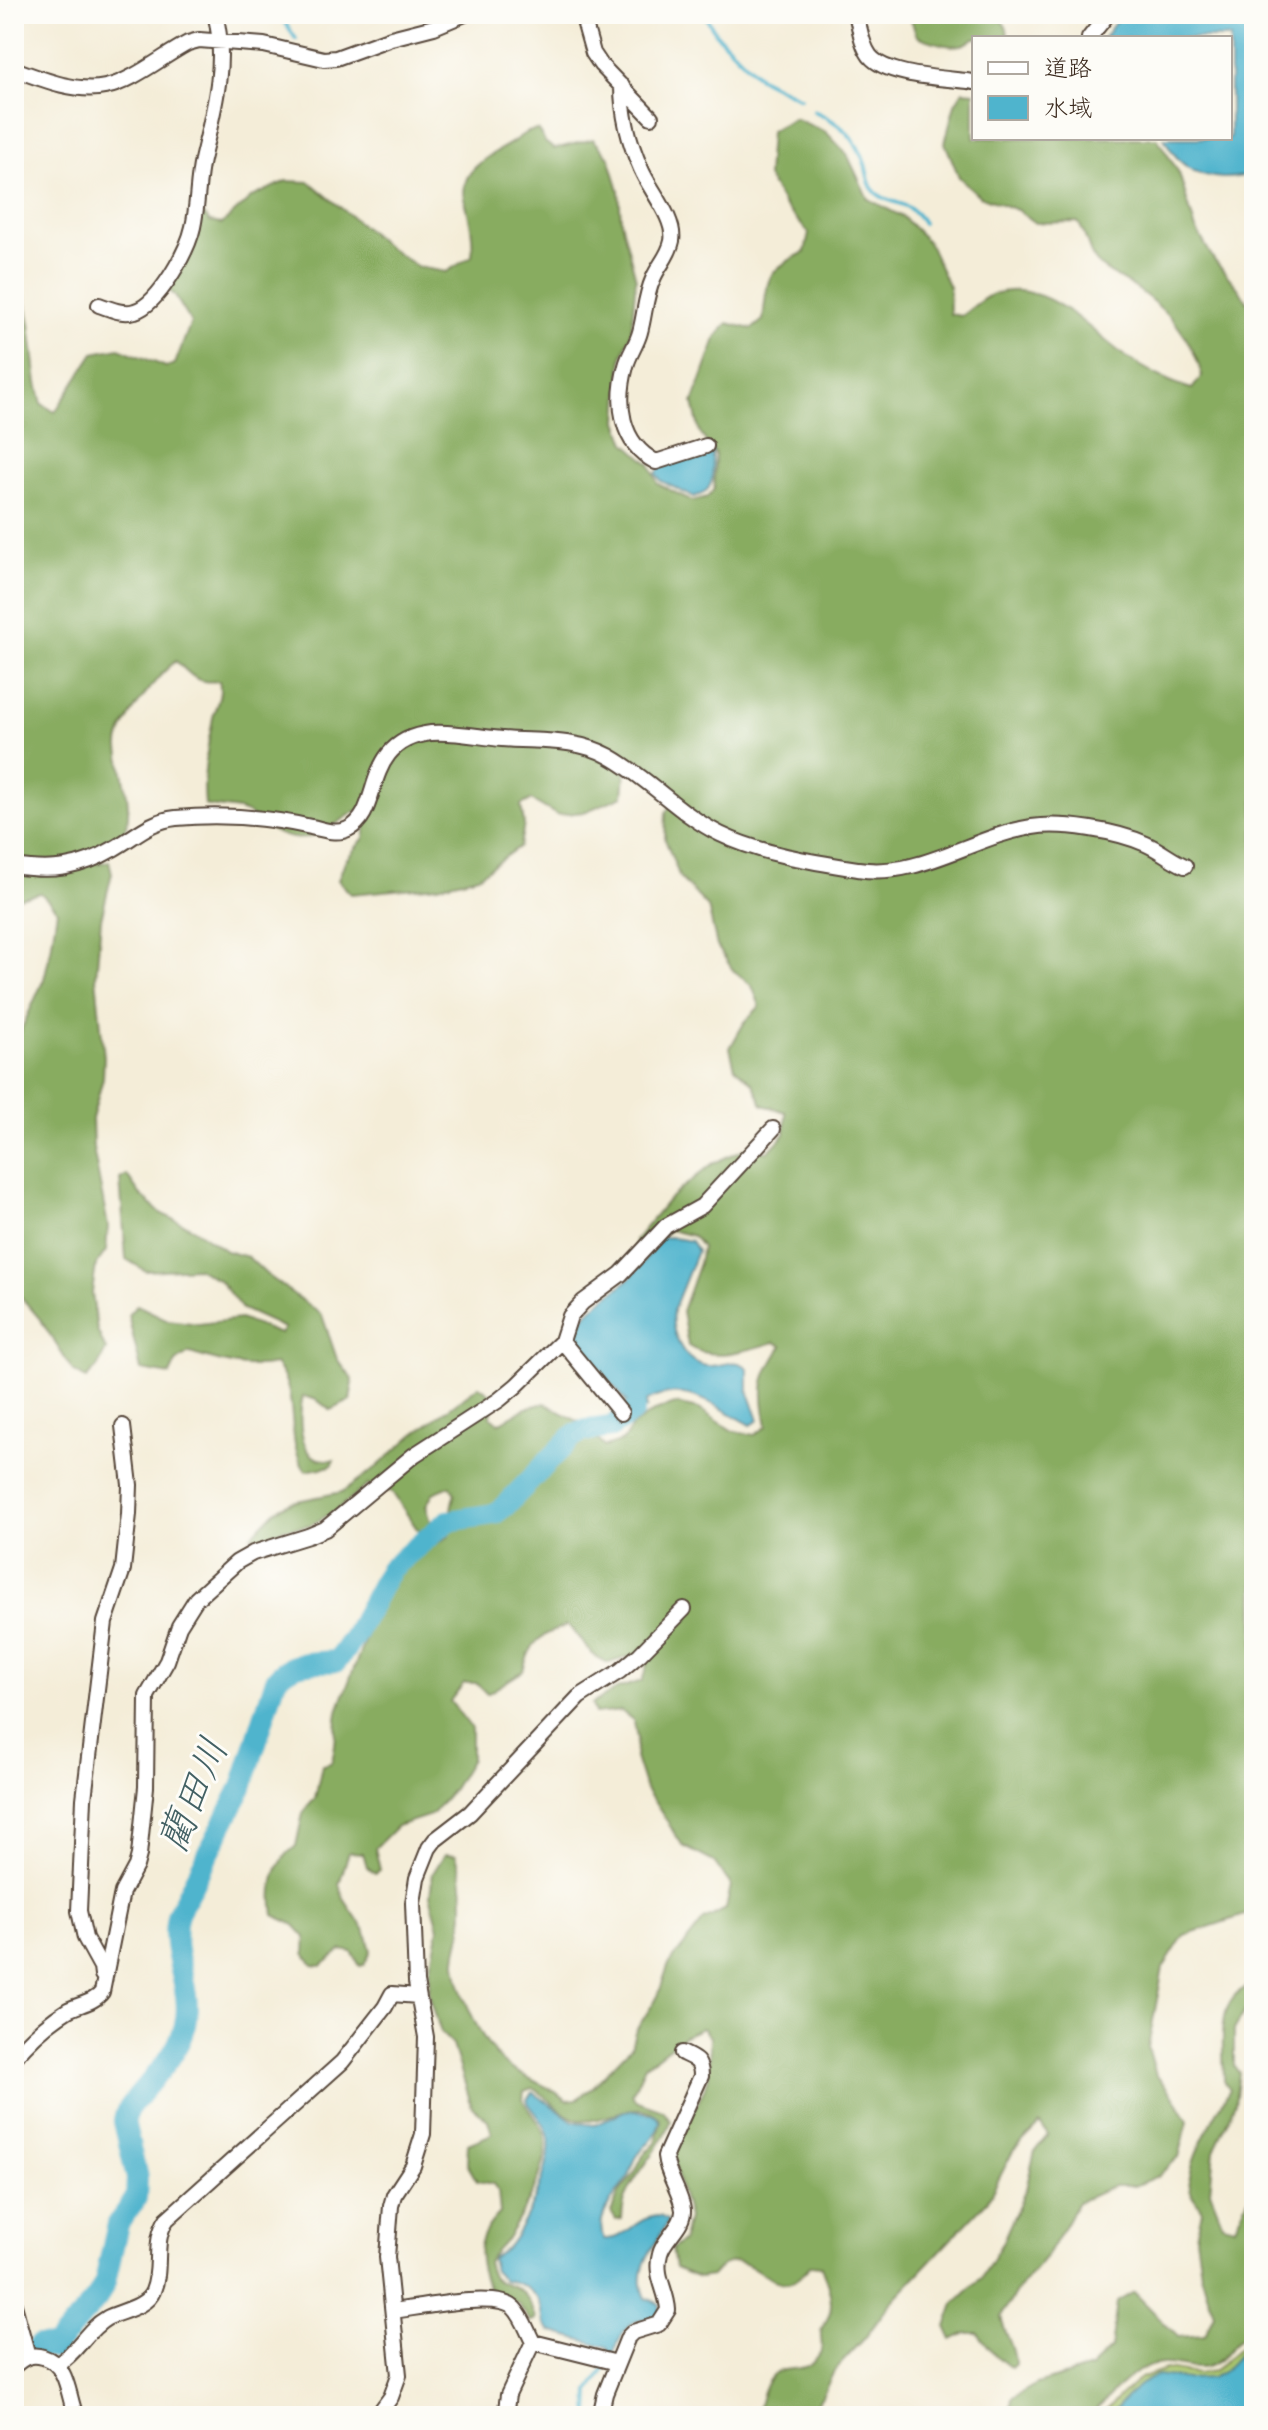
<svg xmlns="http://www.w3.org/2000/svg" width="1268" height="2430" viewBox="0 0 1268 2430" font-family="Caveat,'Klee One',sans-serif">
  <style>
    .green { fill: #abc86e; stroke: #737946; stroke-width: 2 }
    .forest { fill: #88ac61; stroke: #626b40; stroke-width: 2 }
    .water { fill: #4fb4cd; stroke: #456f76; stroke-width: 2 }
    .lines { fill: none; stroke-linecap: round; stroke-linejoin: round }
    .stream { stroke: #4fb4cd; stroke-width: 4 }
    .river { stroke: #4fb4cd; stroke-width: 22 }
    .minor-casing { stroke: #57473a; stroke-width: 18 }
    .minor { stroke: #fff; stroke-width: 14 }
    .labels { text-anchor: middle; dominant-baseline: central; stroke-width: 6; stroke-linejoin: round; paint-order: stroke }
    .water-label { font-size: 40px; font-style: italic; fill: #436164; stroke: #fdfcf7 }
  </style>
  <rect width="100%" height="100%" fill="#fdfcf7"/>
  <filter id="ink" filterUnits="userSpaceOnUse"><feTurbulence type="fractalNoise" baseFrequency=".0125" numOctaves="2"/><feDisplacementMap in="SourceGraphic" scale="16" xChannelSelector="R" yChannelSelector="G"/><feConvolveMatrix kernelMatrix="1 2 1 2 8 2 1 2 1" color-interpolation-filters="sRGB"/></filter>
  <filter id="wash" filterUnits="userSpaceOnUse"><feTurbulence type="fractalNoise" baseFrequency=".006" numOctaves="4" result="noise"/><feDisplacementMap in="SourceGraphic" scale="32" xChannelSelector="R" yChannelSelector="G"/><feGaussianBlur stdDeviation="1.8" result="paint"/><feColorMatrix in="noise" values="0 0 0 0 0 0 0 0 0 0 0 0 0 0 0 0 0 1.4 0 .05"/><feComposite in="paint" operator="in"/></filter>
  <g filter="url(#wash)">
    <rect width="100%" height="100%" fill="#f4edd8"/>
    <path class="green" d="M1254,2335V2416H1099L1140,2378L1166,2369L1198,2374L1213,2371Z"/>
    <path class="forest" d="M909,14H997L1007,28L1008,38H974C959,53 936,43 917,36Z
      M963,91L974,92V138H1157L1179,173L1195,227L1214,260L1238,288L1254,312V1912L1184,1935L1163,1968L1148,2047L1156,2075L1173,2095L1188,2121L1179,2157L1158,2176L1134,2186H1114L1078,2202L1048,2254L1016,2292L1001,2317C1004,2334 1015,2346 1015,2364L1011,2368L996,2356L978,2333H966L952,2340L946,2327L954,2304L982,2277L1002,2243L1026,2189L1035,2151L1048,2135L1040,2124L1013,2151L988,2200L889,2305L865,2338L834,2371L821,2398L805,2416H757C769,2344 797,2385 818,2357C825,2349 820,2341 821,2332C822,2326 827,2321 829,2315C835,2299 826,2281 821,2266L811,2265C805,2271 799,2280 791,2282C763,2289 742,2237 712,2276L699,2278L675,2268L672,2249L683,2240L688,2218L675,2166V2145L704,2090L709,2072L710,2037L702,2028L684,2036L645,2066L632,2094L635,2100L663,2110L671,2121C659,2157 622,2180 622,2219L616,2220L611,2212L620,2191L634,2174L643,2155L656,2142L661,2120C637,2092 607,2126 579,2120C561,2116 549,2097 533,2088L524,2091L523,2100C529,2110 539,2121 544,2132C555,2159 522,2215 507,2238C502,2247 493,2252 487,2262C494,2288 495,2278 514,2287C526,2293 534,2308 536,2320L531,2322L518,2304L488,2289C475,2256 475,2238 500,2213L498,2191L493,2184L477,2181L467,2164L468,2144L492,2134L488,2120L472,2107L453,2045L441,2033L429,1994L430,1971L439,1928L430,1895L433,1873L445,1854L456,1855C464,1878 464,1904 462,1928C461,1940 455,1953 456,1964C459,1993 477,2031 495,2054C512,2076 544,2081 567,2100L577,2099L591,2089L631,2047L635,2032L658,1996L668,1966L704,1920L726,1909L731,1885L714,1862L683,1846L644,1786L635,1758L637,1739L634,1721L621,1711L595,1714L592,1704L617,1689L642,1681L647,1666L632,1656L608,1663L594,1656L568,1625C540,1635 531,1640 523,1671L487,1694L476,1683H464L450,1701L471,1728V1759L453,1789L431,1815L397,1826L375,1848L380,1870L375,1873L367,1867L363,1853L349,1852L339,1884L344,1899L366,1932L371,1951L364,1965L360,1966L352,1952L342,1950L321,1966L313,1965L305,1953L306,1937L295,1925L274,1915C270,1888 273,1863 296,1846L303,1813L315,1798L322,1765L331,1763C338,1746 334,1726 339,1708L386,1583L408,1560L448,1537C454,1520 447,1513 455,1494L450,1486L433,1493L426,1506L431,1522L427,1533L417,1529L392,1492L368,1485L338,1509L310,1525L283,1529L261,1539L251,1536L276,1510L292,1502L342,1492L377,1467L413,1435L479,1386L493,1396L491,1417L499,1423L526,1408L545,1403L583,1424L605,1447L623,1441L632,1426L655,1411L675,1404L699,1409L733,1431L755,1435L767,1426C760,1387 760,1379 782,1346L775,1342C749,1350 712,1362 688,1346L682,1311L699,1263L702,1247L693,1236L670,1230L634,1255L635,1240L669,1199L712,1164L744,1149L768,1152L785,1134L786,1112L763,1105L753,1083L735,1068L730,1048L744,1023L760,1006L752,986L733,970L717,946L708,907L680,878L665,839L666,812L676,799L672,785L639,760L626,761L623,796L584,812L557,815L531,800L521,805L524,824L520,846L478,876L438,886L351,894L338,880L345,861L364,838L368,813L356,811C327,829 306,850 273,831C264,826 256,818 247,813C236,807 218,809 205,805C202,777 207,750 212,723C214,707 223,697 219,681C196,684 192,676 176,661C158,675 117,725 119,748C121,770 134,809 125,829C123,836 104,856 98,864L109,861L112,873L101,919L96,977L104,1057L103,1078L92,1119L93,1148L108,1226L106,1251L96,1265L92,1293L97,1330L106,1350L97,1368L86,1379L73,1371L40,1319L14,1289V1040L17,1039L44,979L51,949L57,910L41,893L14,899V198L19,216L20,271L30,324L37,383L42,404L55,412L94,353L119,348L166,367L175,364L191,322L175,296L161,282L202,212L210,222L222,224L252,197L286,181L310,182L389,248L418,267L446,272L472,256C477,197 435,185 506,146C518,140 524,130 538,130L545,142L554,149L593,139L609,157L619,190L621,221L636,279L631,333L622,357L618,421L626,443L650,464L658,484L692,501L708,497L714,489L715,454L700,433L693,403L717,336L728,323L752,329L763,320C768,277 764,272 805,252L809,233L785,207L767,177L770,131L794,118L826,132L847,154L868,199L903,217L928,242L949,287L950,314L961,316C970,310 981,299 991,295C1046,274 1091,334 1131,360C1151,372 1170,383 1192,389L1202,376C1192,336 1170,313 1137,289C1125,281 1111,275 1100,266C1087,254 1088,237 1078,222L1035,223L1017,210L979,196L959,177L945,143L955,104Z
      M127,1175L140,1194L160,1213L193,1228L226,1251L248,1257L266,1274L322,1315L337,1359L353,1380L350,1401L330,1410L317,1400L303,1396C299,1413 298,1447 315,1457C320,1460 328,1460 334,1460L331,1466L306,1471C283,1441 302,1393 275,1364C244,1371 218,1361 189,1353L176,1362L170,1375L141,1370L128,1315L137,1305L168,1320L199,1324L240,1319L280,1334L284,1328L242,1309L220,1281L197,1268L146,1271L126,1259L120,1179Z
      M1254,1986V2008L1245,2011L1234,2030V2066L1239,2073L1235,2103L1214,2151L1210,2191L1223,2224L1235,2227L1254,2186V2330C1235,2335 1228,2360 1206,2367C1191,2371 1178,2363 1163,2364C1131,2365 1112,2396 1090,2416H1010L1012,2398L1037,2384L1090,2368L1111,2348L1117,2302L1134,2292L1178,2337L1205,2335L1214,2314L1201,2274L1196,2236L1202,2211C1199,2204 1191,2196 1190,2188C1185,2164 1218,2110 1230,2089L1224,2081C1224,2052 1213,1991 1254,1986Z"/>
    <path class="water" d="M1121,14H1254V172C1244,177 1234,178 1223,178C1192,176 1178,164 1164,138H1230V38H1104Z
      M709,449L712,450C712,471 718,492 693,497L661,481L656,474L660,467Z
      M670,1237L691,1241L697,1251L673,1311C670,1333 684,1366 710,1366C726,1366 734,1357 748,1368V1390L759,1420L751,1425C719,1408 683,1379 646,1402L647,1408L631,1418L627,1412L630,1406L579,1343C571,1311 612,1297 630,1278C641,1266 651,1252 660,1238Z
      M533,2092L573,2121L586,2124L595,2125L624,2111L635,2110L656,2115L660,2121C657,2139 645,2143 636,2158C633,2163 632,2170 629,2176C618,2192 593,2218 604,2239C627,2241 634,2216 660,2216L668,2221C655,2247 632,2268 646,2298L660,2304V2313C650,2323 639,2317 629,2325C622,2331 617,2346 613,2354H609L608,2347L550,2331C540,2322 544,2317 541,2306C536,2291 517,2281 503,2280L494,2271L491,2258C497,2255 502,2253 507,2248C524,2229 556,2160 548,2134C545,2123 535,2113 528,2103L527,2099Z
      M1254,2338V2400L1240,2406L1231,2416H1109C1123,2401 1137,2383 1157,2375L1188,2379L1211,2378L1224,2371Z"/>
    <g class="lines">
      <path class="stream" d="M279,14L296,39
        M704,14L717,35L760,78L800,98
        M814,111C839,122 856,136 865,164C867,171 868,182 872,188C885,207 907,196 923,223
        M589,2416L590,2391L607,2364"/>
      <path class="river" d="M38,2346L54,2348L97,2298L105,2282L118,2224L136,2198L137,2178L124,2121L126,2113C145,2083 176,2062 185,2025C194,1987 167,1951 178,1913L242,1787L276,1679C293,1659 314,1663 337,1661L355,1635L390,1569L448,1521L494,1514L505,1506L572,1437L582,1431L611,1427L634,1411
        M14,2355L22,2351"/>
    </g>
  </g>
  <g filter="url(#ink)">
    <g class="lines">
      <defs>
        <path id="minor" d="M582,14L593,53L601,65L651,117
          M856,14C860,28 861,44 870,56C887,77 948,78 974,82
          M1089,38L1108,14
          M14,69C41,79 76,93 105,87C132,82 163,56 188,43L199,40L264,45L324,59L336,58L391,38L434,27L465,14
          M622,86C622,116 629,142 641,169C649,189 676,219 672,241C669,256 658,266 653,279C645,297 645,314 640,332C637,344 629,354 626,366C616,403 620,443 656,462L706,446
          M99,305C111,309 123,315 135,311C159,304 188,250 193,227C198,205 197,182 202,160C213,113 228,62 215,14
          M14,866C51,872 79,869 113,849C135,837 149,821 176,818C221,814 266,817 311,827C323,829 336,835 348,829C384,813 360,741 431,733C454,731 479,737 502,739C538,742 576,738 609,756C649,778 679,814 720,834C761,854 813,862 858,869C919,879 973,836 1032,827C1062,822 1117,831 1146,844C1160,850 1171,860 1185,866
          M562,1341L621,1413
          M102,1975L101,1967L85,1938L79,1911L84,1799L105,1622L123,1569L129,1514L130,1485L123,1426
          M14,2058C29,2040 47,2023 68,2010C79,2004 94,2003 102,1992L122,1892L136,1866L139,1855L146,1787L147,1696L167,1661L179,1626L196,1599L237,1562L253,1553L308,1536L325,1529L414,1455L499,1400L516,1386L562,1341L570,1316L583,1302L621,1274L666,1226L702,1206L773,1129
          M14,2305L28,2356
          M393,2311C418,2308 496,2291 514,2308C523,2317 527,2331 533,2342L617,2363
          M58,2364C78,2352 86,2330 107,2318C121,2311 147,2307 153,2291C163,2267 152,2241 167,2219L342,2062L385,2007L392,1994L418,1996
          M14,2366C23,2358 31,2353 43,2357C69,2365 67,2394 76,2416
          M377,2416L391,2397L399,2375L387,2257L391,2206L394,2195L413,2166L423,2134L426,2037L416,1982L413,1903L417,1878L429,1848L435,1840L470,1813L579,1697L620,1671L640,1654L684,1609
          M505,2416L508,2395L533,2342
          M600,2416L605,2394L628,2337L633,2332L659,2324L668,2310C667,2290 654,2276 660,2254C663,2239 684,2226 683,2210C681,2192 667,2176 665,2156L701,2076C701,2061 695,2059 682,2053"/>
      </defs>
      <use href="#minor" class="minor-casing"/>
      <use href="#minor" class="minor"/>
    </g>
  </g>
  <g class="labels">
    <g class="water-label">
      <text transform="translate(193 1795) rotate(-67)">藺田川</text>
    </g>
  </g>
  <rect width="1268" height="2430" fill="none" stroke="#fdfcf7" stroke-width="48"/>
  <rect x="972" y="36" width="260" height="104" fill="#fdfcf7" stroke="#afa8a0" stroke-width="2"/>
  <rect x="988" y="62" width="40" height="12" fill="#ffffff" stroke="#afa8a0" stroke-width="2"/>
  <text x="1044" y="76" font-size="24" fill="#3b2a1e">道路</text>
  <rect x="988" y="96" width="40" height="24" fill="#4fb4cd" stroke="#afa8a0" stroke-width="2"/>
  <text x="1044" y="116" font-size="24" fill="#3b2a1e">水域</text>
</svg>
